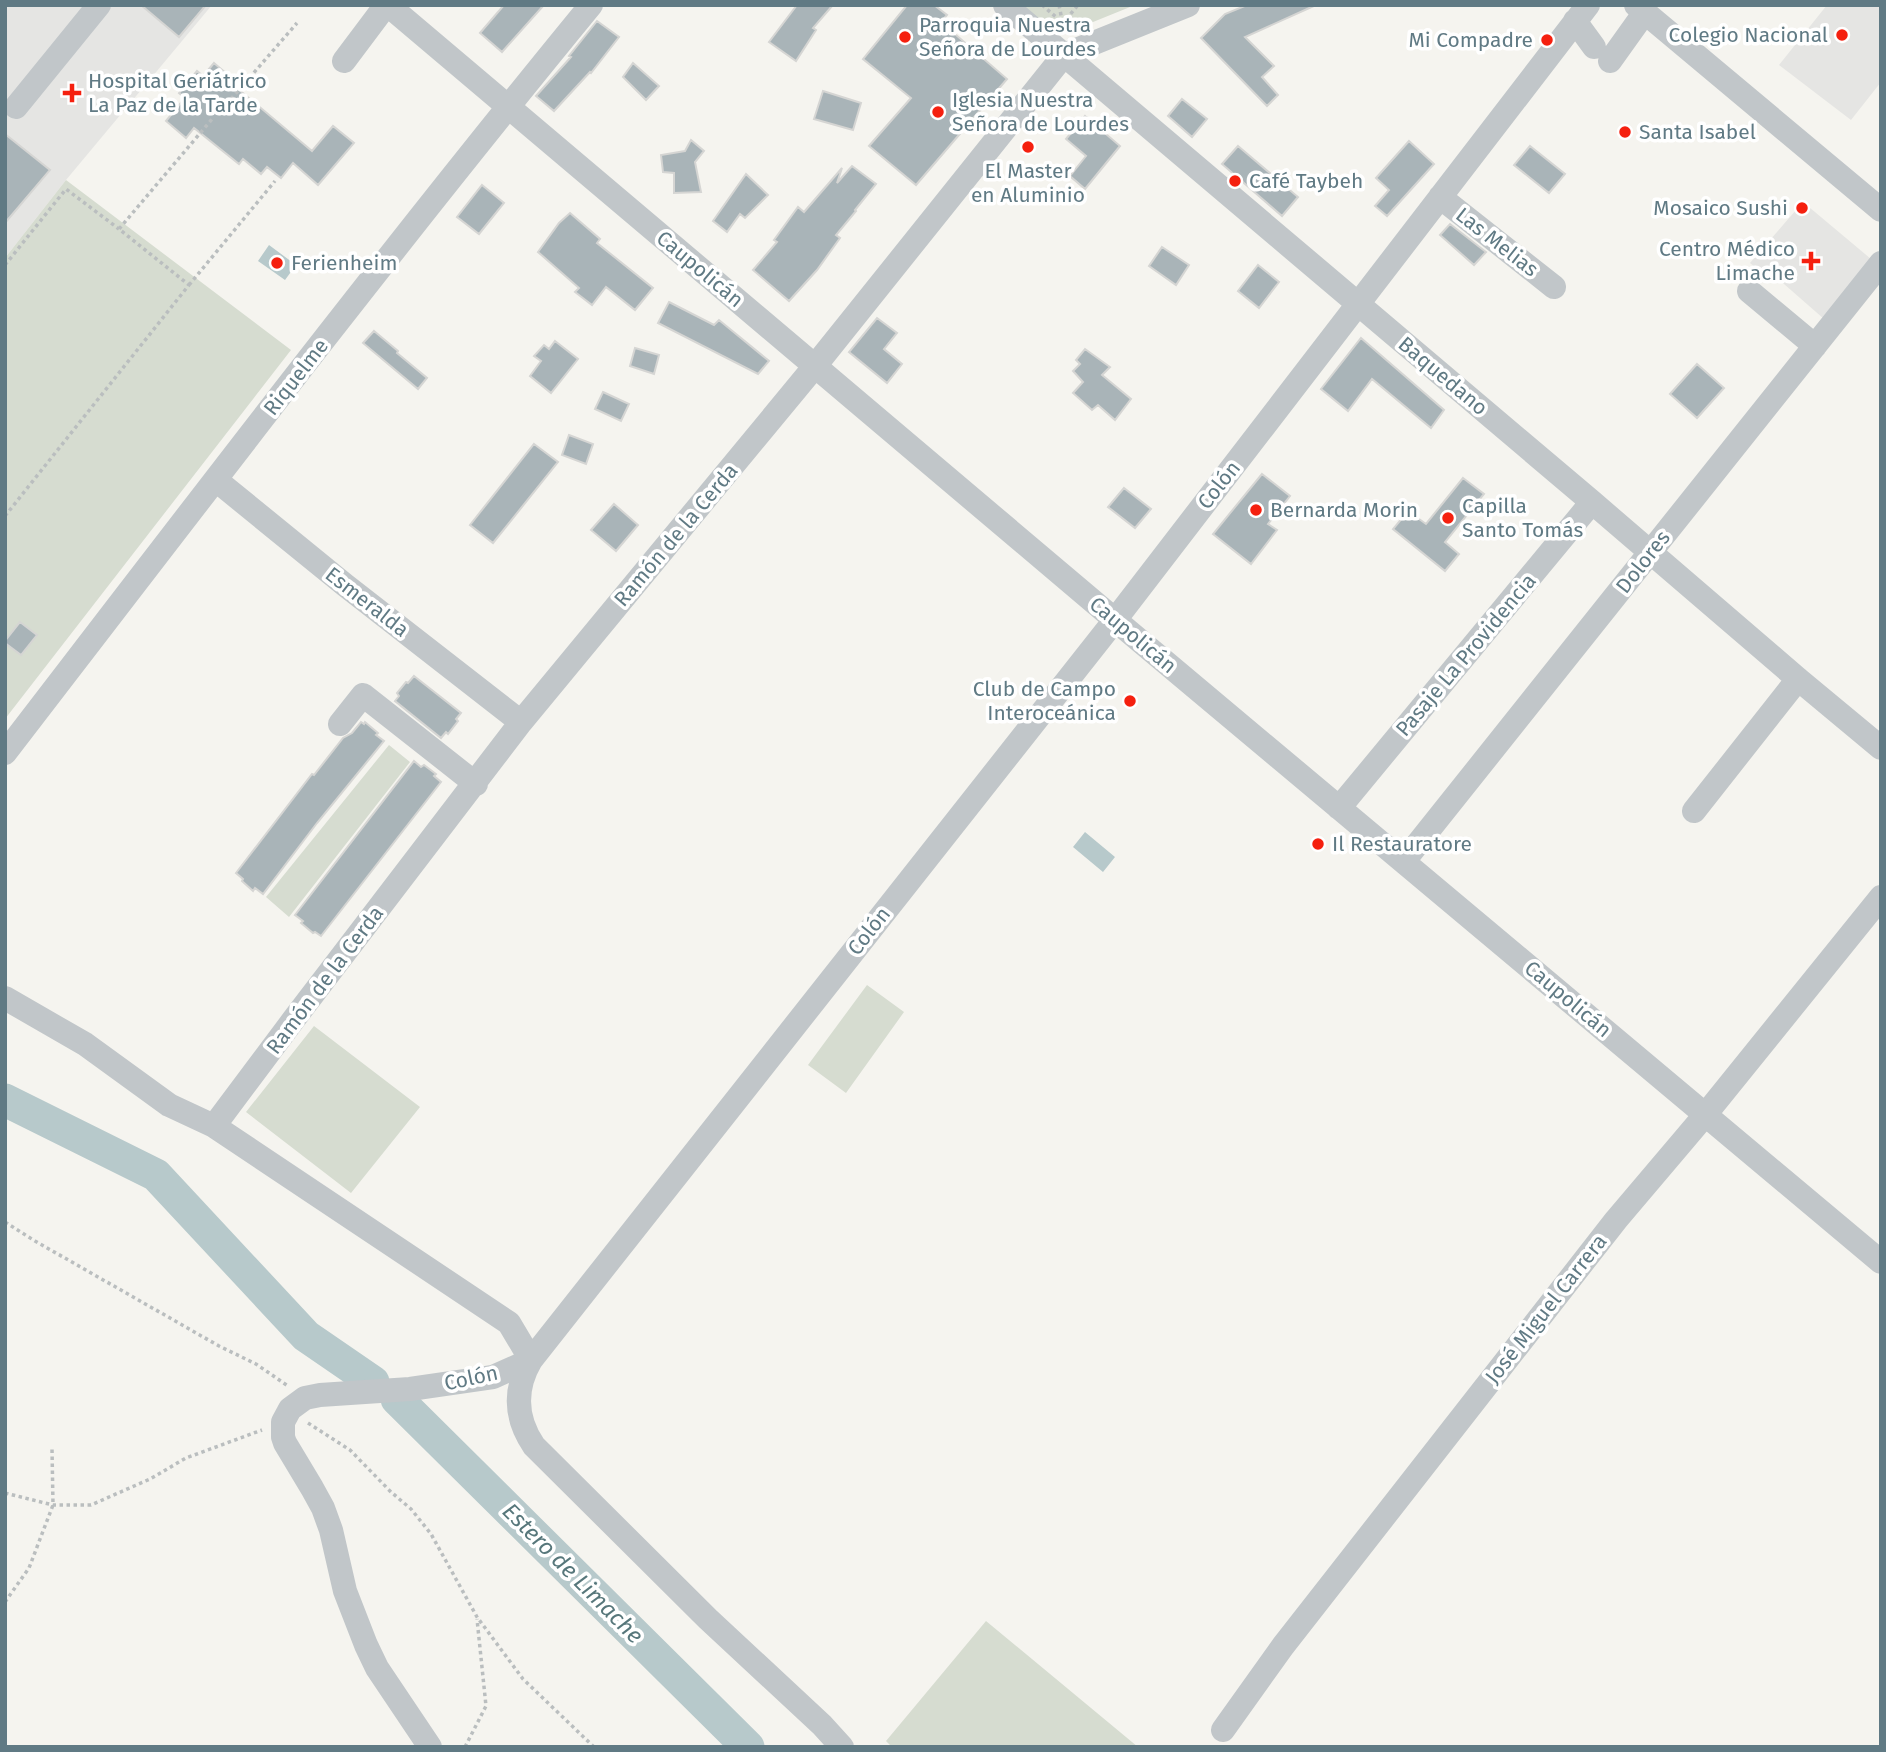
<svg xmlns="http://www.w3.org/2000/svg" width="1886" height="1752" viewBox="0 0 1886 1752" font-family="'Fira Sans',sans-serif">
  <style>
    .built { fill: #e5e5e3 }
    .green { fill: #d6dcd0 }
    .water { fill: #b7c9cb }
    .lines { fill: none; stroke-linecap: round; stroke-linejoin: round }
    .river { stroke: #b7c9cb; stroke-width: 33 }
    .building { fill: #a9b4b8; stroke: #d5d5d3; stroke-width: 2 }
    .path { stroke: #babebf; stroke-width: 3.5; stroke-dasharray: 3.5 3.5; stroke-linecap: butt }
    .minor { stroke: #c1c6c9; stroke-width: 24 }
    .poi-dot { fill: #f5200f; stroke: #fff; stroke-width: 2.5 }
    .labels { text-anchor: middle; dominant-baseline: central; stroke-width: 7; stroke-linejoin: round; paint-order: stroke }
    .poi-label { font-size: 21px; fill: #607a84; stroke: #fff; text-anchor: start }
    .street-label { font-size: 21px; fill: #607a84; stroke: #fff }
    .water-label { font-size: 23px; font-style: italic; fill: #57777b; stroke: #fff }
  </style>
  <rect width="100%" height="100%" fill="#f5f4ef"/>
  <path class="built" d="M5,5H212L66,180L5,258Z
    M1827,5H1881V82L1851,120L1779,65Z
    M1803,202L1871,259L1824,319L1769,271L1764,275L1750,263Z"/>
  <path class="green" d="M1020,5H1135L1056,37Z
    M66,180L291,350L5,719V258Z
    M389,745L410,762L289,917L266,897Z
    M867,985L904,1012L846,1093L808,1065Z
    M314,1026L420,1107L351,1193L246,1112Z
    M986,1621L1138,1747H892L886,1741Z"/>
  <path class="water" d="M269,245L296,265L285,280L258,261Z
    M1085,832L1115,857L1103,872L1073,847Z"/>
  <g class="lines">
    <path class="river" d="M5,1100L156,1175L306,1336L373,1382
      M397,1399L748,1747"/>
  </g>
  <path class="building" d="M141,5H206L179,37Z
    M504,5H544L502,52L480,33Z
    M797,5H833L813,28L816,30L796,61L769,42Z
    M907,5H934L947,15L941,22L1007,79L916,185L869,146L911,98L863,59Z
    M1247,5H1316L1245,37L1274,66L1262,77L1278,95L1267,106L1201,38L1225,14Z
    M597,21L619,37L591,73L590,72L554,111L536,96L571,57L569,56Z
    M214,63L234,80L231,83L312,151L333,126L354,143L318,185L293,163L281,178L267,167L261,174L243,159L239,164L194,128L186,138L166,121L185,98L179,93L197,71L203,76Z
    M633,63L659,86L646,100L623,77Z
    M823,91L861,103L853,130L814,119Z
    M1182,99L1207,119L1192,137L1168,116Z
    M1085,116L1120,146L1085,189L1070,176L1086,156L1066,139Z
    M5,134L50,170L5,223Z
    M691,140L704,151L695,162L701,192L674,193V173L663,172L661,155L685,151Z
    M1409,141L1434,164L1387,216L1375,206L1389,190L1376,178Z
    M1238,146L1298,197L1282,216L1222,164Z
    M1530,146L1565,174L1549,193L1514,165Z
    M852,166L876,184L855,210L856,211L836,235L840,238L817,270L789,301L753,270L777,242L774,240L798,207L804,212L842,168L837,183Z
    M746,174L768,195L745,218L740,214L727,232L713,221Z
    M482,185L504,203L479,234L457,217Z
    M570,213L600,239L597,243L653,288L635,310L606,287L592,305L575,292L579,288L538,252L559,223Z
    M1450,224L1486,252L1474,265L1440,235Z
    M1162,247L1189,265L1176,285L1149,266Z
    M1258,265L1279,282L1259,308L1238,291Z
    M669,302L714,325L719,320L769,361L758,374L658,323Z
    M877,318L897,333L884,349L902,364L887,383L849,352Z
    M374,331L398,351L397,353L427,378L418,389L363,343Z
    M1361,338L1444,410L1431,428L1372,379L1348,411L1321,389Z
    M555,341L578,359L551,393L530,376L541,361L534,356L544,345L549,349Z
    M635,348L659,355L654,374L630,366Z
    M1085,349L1110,367L1102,375L1131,399L1115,420L1098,405L1092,410L1073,393L1083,382L1073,371L1080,364L1076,360Z
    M1697,364L1724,388L1697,418L1670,394Z
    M603,392L629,404L621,421L595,409Z
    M569,435L593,444L586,464L562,455Z
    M534,444L558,462L493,543L470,525Z
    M1262,474L1290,496L1268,524L1277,530L1251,564L1213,534Z
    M1463,478L1484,494L1445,542L1459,554L1445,571L1393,529L1408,511L1426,524Z
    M1124,488L1151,509L1135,528L1108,507Z
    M614,504L638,525L616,551L591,530Z
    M20,622L37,635L21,655L5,643V641Z
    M414,676L461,713L456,719L458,721L448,734L446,732L441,738L395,701L399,696L397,693L406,682L408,683Z
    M361,722L364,724L365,722L378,733L376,735L384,741L317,823L263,894L255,888L253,891L242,881L243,879L236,873L312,774L314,775L343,738L352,733Z
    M414,761L421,767L424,765L436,774L434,776L441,782L321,936L315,932L313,933L301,923L303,921L295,915Z"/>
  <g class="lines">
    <path class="path" d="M1042,5L1063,23
      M1059,5L1062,20
      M1063,25V23L1078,5
      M231,99L297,23
      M5,265L66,189L119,229
      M189,285L275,181
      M5,516L189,285L119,229L213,118
      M5,1222L35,1241L219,1346L256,1364L288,1386
      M308,1423L350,1450L391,1492L411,1509L431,1534L477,1617L523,1679L594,1747
      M5,1493L53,1505H91L150,1479L186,1458L262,1430
      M5,1602L29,1568L53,1505L52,1449
      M465,1747L486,1706L477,1619"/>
    <path class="minor" d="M388,5L1127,630L1881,1262
      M1005,5L1592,502L1798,679L1881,748
      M1636,5L1881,210
      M1575,21L1594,47
      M344,61L386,5
      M1610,61L1645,12
      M16,107L99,5
      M1440,197L1554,287
      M1749,291L1815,346
      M216,480L345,585L521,722
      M340,724L363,695L476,784
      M5,753C198,502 390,250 591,5
      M1339,808L1592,502
      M1694,811L1798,679
      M1404,861L1881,263
      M5,998L85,1044L169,1105L214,1126L509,1323L531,1360C514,1389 515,1418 534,1446L708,1619L822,1725L842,1747
      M214,1126L294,1019L521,722L815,366L1064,55L1188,5
      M1223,1730L1283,1646L1616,1220L1705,1115L1881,897
      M430,1747L377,1668L366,1645L345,1591L331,1530L323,1508L312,1488L285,1443L283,1437V1422L290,1409L305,1398L320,1395L410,1389L493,1377L531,1360L1115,620L1588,5"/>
  </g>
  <g class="poi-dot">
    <circle cx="1842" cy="35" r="7"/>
    <circle cx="905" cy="37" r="7"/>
    <circle cx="1547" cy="40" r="7"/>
    <path d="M68.5 82.5h7v7h7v7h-7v7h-7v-7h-7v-7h7z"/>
    <circle cx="938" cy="112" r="7"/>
    <circle cx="1625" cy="132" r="7"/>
    <circle cx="1028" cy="147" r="7"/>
    <circle cx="1235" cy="181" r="7"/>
    <circle cx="1802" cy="208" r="7"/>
    <path d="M1807.5 250.5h7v7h7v7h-7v7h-7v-7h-7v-7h7z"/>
    <circle cx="277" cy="263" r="7"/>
    <circle cx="1256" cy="510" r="7"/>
    <circle cx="1448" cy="518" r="7"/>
    <circle cx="1130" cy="701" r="7"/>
    <circle cx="1318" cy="844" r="7"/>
  </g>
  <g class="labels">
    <g class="poi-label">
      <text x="919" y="25">Parroquia Nuestra<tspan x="919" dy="24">Señora de Lourdes</tspan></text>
      <text x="1828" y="35" text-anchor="end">Colegio Nacional</text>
      <text x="1533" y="40" text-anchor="end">Mi Compadre</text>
      <text x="88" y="81">Hospital Geriátrico<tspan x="88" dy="24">La Paz de la Tarde</tspan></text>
      <text x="952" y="100">Iglesia Nuestra<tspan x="952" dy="24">Señora de Lourdes</tspan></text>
      <text x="1639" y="132">Santa Isabel</text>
      <text x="1028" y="171" text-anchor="middle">El Master<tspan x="1028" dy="24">en Aluminio</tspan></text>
      <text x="1249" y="181">Café Taybeh</text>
      <text x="1788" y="208" text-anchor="end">Mosaico Sushi</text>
      <text x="1795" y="249" text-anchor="end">Centro Médico<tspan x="1795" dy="24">Limache</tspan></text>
      <text x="291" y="263">Ferienheim</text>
      <text x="1462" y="506">Capilla<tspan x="1462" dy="24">Santo Tomás</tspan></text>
      <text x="1270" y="510">Bernarda Morin</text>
      <text x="1116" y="689" text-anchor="end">Club de Campo<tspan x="1116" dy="24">Interoceánica</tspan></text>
      <text x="1332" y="844">Il Restauratore</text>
    </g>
    <g class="street-label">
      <text transform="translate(1497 242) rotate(38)">Las Melias</text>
      <text transform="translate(700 269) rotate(40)">Caupolicán</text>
      <text transform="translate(1443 376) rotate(40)">Baquedano</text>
      <text transform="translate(296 377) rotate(-52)">Riquelme</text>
      <text transform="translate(1219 485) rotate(-52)">Colón</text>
      <text transform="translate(676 535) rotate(-50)">Ramón de la Cerda</text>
      <text transform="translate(1643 562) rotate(-52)">Dolores</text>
      <text transform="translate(367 602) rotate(38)">Esmeralda</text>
      <text transform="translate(1133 635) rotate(40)">Caupolicán</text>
      <text transform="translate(1466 655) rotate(-50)">Pasaje La Providencia</text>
      <text transform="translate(869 931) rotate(-52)">Colón</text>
      <text transform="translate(325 980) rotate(-53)">Ramón de la Cerda</text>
      <text transform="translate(1568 999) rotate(40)">Caupolicán</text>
      <text transform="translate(1546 1309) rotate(-52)">José Miguel Carrera</text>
      <text transform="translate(471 1378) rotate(-12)">Colón</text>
    </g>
    <g class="water-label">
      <text transform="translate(573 1573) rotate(45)">Estero de Limache</text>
    </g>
  </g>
  <rect width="1886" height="1752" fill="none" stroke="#607a84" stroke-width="14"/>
</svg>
